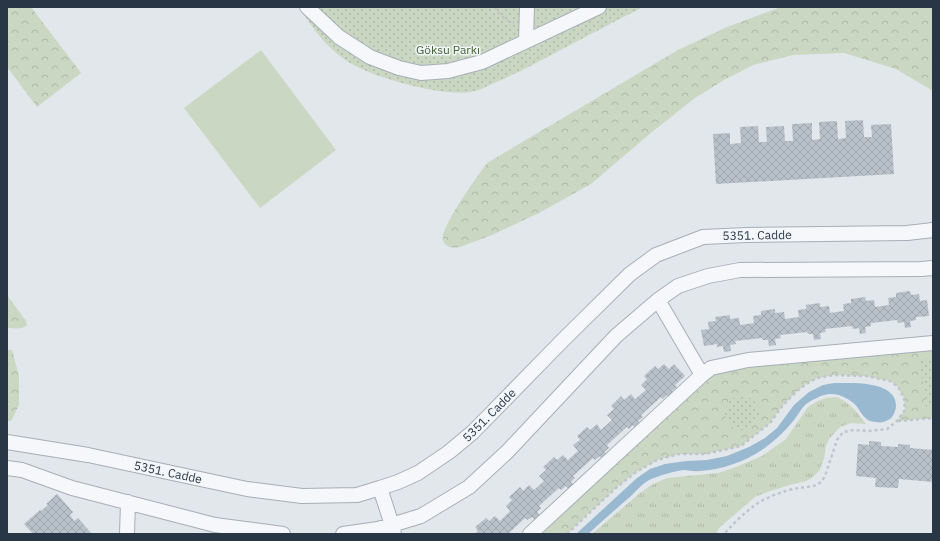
<svg xmlns="http://www.w3.org/2000/svg" width="940" height="541" viewBox="0 0 940 541" font-family="'IBM Plex Sans',sans-serif">
  <style>
    .grass { fill: url(#grass-tufts) }
    .forest { fill: url(#forest-crowns) }
    .park { fill: url(#park-dots) }
    .pitch { fill: #cad7c2 }
    .water { fill: #99b9d0 }
    .building { fill: url(#building-cross-hatch) }
    .lines { fill: none; stroke-linecap: round; stroke-linejoin: round }
    .minor-casing { stroke: #a6aeb7; stroke-width: 16 }
    .path { stroke: #c0c5cb; stroke-width: 2.5; stroke-dasharray: 3 3; stroke-linecap: butt }
    .minor { stroke: #f5f7fa; stroke-width: 14 }
    .labels { text-anchor: middle; dominant-baseline: central; stroke-width: 3; stroke-linejoin: round; paint-order: stroke }
    .park-label { font-size: 12px; fill: #416433; stroke: #f2f6f9 }
    .street-label { font-size: 12px; fill: #283646; stroke: #f2f6f9 }
  </style>
  <defs>
    <pattern id="grass-tufts" width="24" height="20" patternUnits="userSpaceOnUse"><rect width="24" height="20" fill="#cad7c2"/><path d="M3 7l-1-3M5 7V3M7 7l1-3M15 17l-1-3M17 17v-4M19 17l1-3" fill="none" stroke="#aeb9a8"/></pattern>
    <pattern id="forest-crowns" width="20" height="18" patternUnits="userSpaceOnUse"><rect width="20" height="18" fill="#cad7c2"/><path d="M2 6a3 3 0 1 1 6 0M12 15a3 3 0 1 1 6 0" fill="none" stroke="#aeb9a8"/></pattern>
    <pattern id="park-dots" width="8" height="8" patternUnits="userSpaceOnUse"><rect width="8" height="8" fill="#cad7c2"/><path d="M2 2h.1M6 6h.1" fill="none" stroke="#aeb9a8" stroke-width="1.8" stroke-linecap="round"/></pattern>
    <pattern id="building-cross-hatch" width="8" height="8" patternUnits="userSpaceOnUse"><rect width="8" height="8" fill="#b8c1ca"/><path d="M0 0l8 8M0 8l8-8" fill="none" stroke="#9ea6af"/></pattern>
  </defs>
  <rect width="100%" height="100%" fill="#e2e7ec"/>
  <path class="grass" d="M837,397L846,402L854,409L866,424L851,423L840,427L829,439L826,446L824,459L819,471L812,478L806,481L790,485L767,492L755,497L719,528L716,534H592L640,493L653,484L667,478L718,473L736,467L762,456L786,439L808,407L818,401L826,398Z"/>
  <path class="forest" d="M7,7H31L81,73L37,107L7,67Z
    M781,7H933V91L896,69L844,53L793,55L753,65L724,80L695,98L652,132L591,184L539,213L492,235L460,247C451,249 441,246 443,235C444,230 447,225 449,221C460,200 474,181 487,163L678,50L727,27Z
    M7,295L26,321L27,325C22,330 13,328 7,328Z
    M933,343V418L897,421L905,410L904,398L898,387L890,381L866,376L834,375L817,378L806,384L797,391L783,405L770,423L741,446L705,454H679L657,460L636,472L617,487L567,534H530L711,368Z
    M7,350H12L19,376V405L11,421H7Z"/>
  <path class="park" d="M299,7H643C608,25 573,43 538,62C523,70 508,77 492,84C487,86 481,90 475,91C447,99 368,77 344,59C324,45 312,27 299,7Z
    M933,358V406L926,407L920,359Z
    M725 413a17 17 0 1 1 34 0a17 17 0 1 1-34 0Z"/>
  <path class="pitch" d="M261,50L336,150L260,208L184,108Z"/>
  <path class="water" d="M834,383C851,383 895,380 896,405C896,411 893,418 888,420C885,422 880,423 876,422C861,421 862,409 852,402C844,396 834,392 824,395C818,397 810,401 805,405C801,409 798,415 794,420C786,430 777,439 766,447C747,461 722,470 699,471C694,472 689,470 684,470C674,471 658,476 649,480C642,484 636,491 631,496C616,509 602,521 588,534H576L637,478L650,469L665,464L686,461L707,460L727,456L749,447L765,438L777,428L794,405L809,392L823,385Z"/>
  <path class="building" d="M863,120L864,137H872L871,125L891,124L894,174L716,184L713,134L730,133V144L741,143L740,127L758,126L759,142H767L766,127L784,126L785,141H793L792,124L812,123V140L820,139L819,122L837,121L838,139L846,138L845,121Z
    M910,291L911,295L919,294L920,301L927,300L929,316L916,317V320L910,321L911,327L905,328L904,322L898,323L897,320L871,323V326L865,327L866,333L860,334L859,328L853,329L852,326L825,329L826,332L820,333L821,339L814,340L813,334H808L807,332L780,335L781,338L775,339L776,345L769,346L768,340H763L762,338L735,341L736,344L730,345L731,351L724,352L723,346L717,347V344L704,346L701,330L709,329L708,322L716,321L715,317L730,315V319L739,318L740,325L754,323L753,316L761,315V311L775,309V313L784,312L785,319L799,317L798,310L806,309V305L820,303V307L829,306L830,313L844,311L843,304L851,303V299L865,297L866,301L874,300L875,307L889,305L888,298L896,297V293Z
    M664,364L669,369L674,364L685,376L675,385L677,387L672,391L676,395L672,400L667,395L663,399L661,397L641,415L643,417L638,421L642,426L637,430L633,425L629,429L627,427L607,445L609,448L604,452L609,456L604,461L600,456L595,460L593,458L573,476L575,478L571,482L575,487L570,491L566,486L561,490L559,488L539,506L541,508L537,512L541,517L536,521L532,517L527,520L525,518L508,534H475L478,531L475,527L486,518L489,521L495,516L500,521L510,511L506,506L512,500L509,497L520,487L523,491L529,485L534,490L544,481L539,476L546,470L543,467L554,457L557,460L563,455L568,460L578,451L573,445L580,440L577,436L587,427L590,430L597,424L601,430L612,420L607,415L614,409L611,406L621,396L624,400L631,394L635,399L646,390L641,385L647,379L644,376L655,366L658,369Z
    M869,441L881,442V446L898,447V444L910,445V448L933,450V482L899,479L898,488L875,487L876,478L856,476L858,444L869,445Z
    M57,494L73,512L70,515L74,521L78,518L92,534H33L24,524L40,510L41,511L48,505L46,504Z"/>
  <g class="lines">
    <defs>
      <path id="minor" d="M307,7L339,37L370,57L399,68L421,73L448,71L482,62L599,7
        M526,41L527,7
        M658,300L702,375
        M7,442L88,455L247,489L302,496L357,495L380,488L398,482L418,473L449,452L473,432L564,339L630,274L656,255L703,237L747,235L907,233L933,230
        M7,468L22,470L72,488L215,525L283,534
        M380,488L392,525L394,534
        M127,534L128,502
        M343,534L378,529L421,516L469,487L507,452L616,336L658,300L678,286L708,276L740,270L921,269L933,268
        M530,534L702,375L711,368L748,360L933,343"/>
    </defs>
    <use href="#minor" class="minor-casing"/>
    <path class="path" d="M495,7C499,14 505,22 514,22
      M898,421L933,418
      M567,534L617,487L636,472L657,460L679,454H705L741,446L770,423L783,405L797,391L806,384L817,378L834,375L866,376L890,381L898,387L904,398L905,410L897,421L887,429L869,431L854,430L843,432L837,440L825,476C823,480 820,483 817,485C811,487 805,487 799,488C785,490 770,496 758,503C746,511 734,523 724,534"/>
    <use href="#minor" class="minor"/>
  </g>
  <g class="labels">
    <g class="park-label">
      <text x="448" y="49">Göksu Parkı</text>
    </g>
    <g class="street-label">
      <text transform="translate(757 235) rotate(-1)">5351. Cadde</text>
      <text transform="translate(489 415) rotate(-45)">5351. Cadde</text>
      <text transform="translate(168 472) rotate(12)">5351. Cadde</text>
    </g>
  </g>
  <rect width="940" height="541" fill="none" stroke="#283646" stroke-width="16"/>
</svg>
